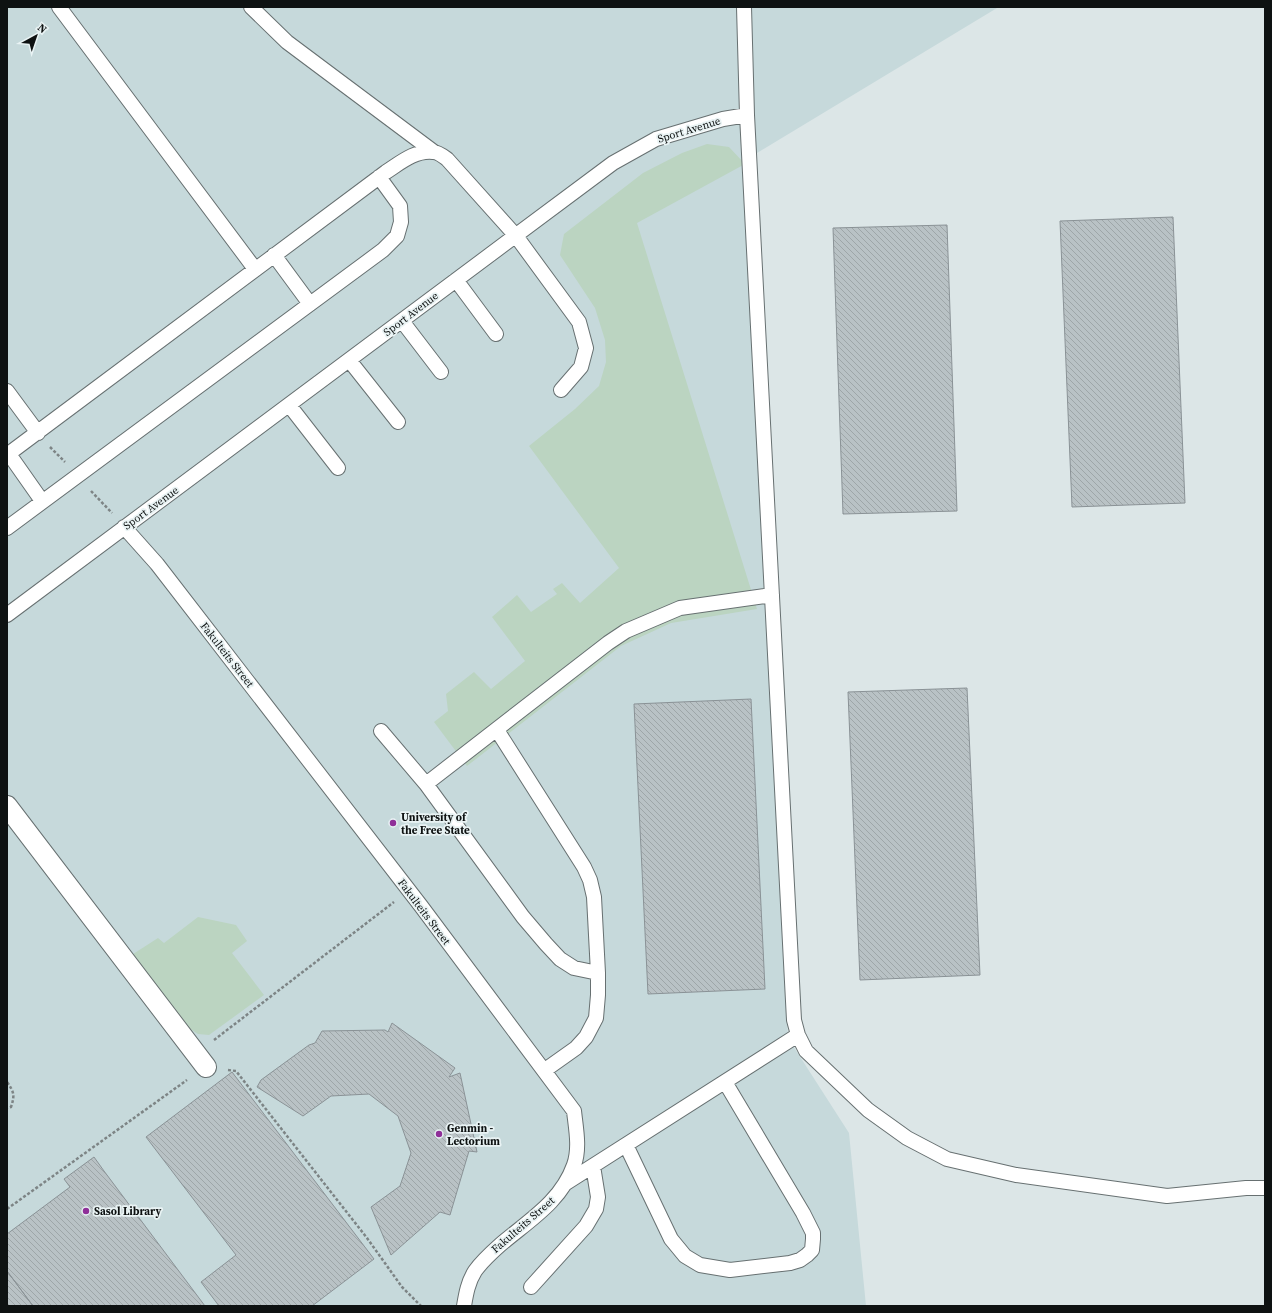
<svg xmlns="http://www.w3.org/2000/svg" width="1272" height="1313" viewBox="0 0 1272 1313" font-family="'Source Serif 4',serif">
  <style>
    .built { fill: #c6d9db }
    .green { fill: #bbd4c1 }
    .building { fill: url(#building-back-hatch); stroke: #8a9296 }
    .lines { fill: none; stroke-linecap: round; stroke-linejoin: round }
    .service-casing { stroke: #677071; stroke-width: 16 }
    .pedestrian-casing { stroke: #677071; stroke-width: 22 }
    .path { stroke: #7d8485; stroke-width: 2.5; stroke-dasharray: 3 2; stroke-linecap: butt }
    .service { stroke: #fff; stroke-width: 14 }
    .pedestrian { stroke: #fff; stroke-width: 20 }
    .poi-dot { fill: #8f2f98; stroke: #e9f3f4; stroke-width: 1.5 }
    .labels { text-anchor: middle; dominant-baseline: central; stroke-width: 3.5; stroke-linejoin: round; paint-order: stroke }
    .street-label { font-size: 11px; fill: #0e1212; stroke: #e9f3f4 }
    .poi-label { font-size: 11px; font-weight: bold; fill: #0e1212; stroke: #e9f3f4; text-anchor: start }
  </style>
  <defs>
    <pattern id="building-back-hatch" width="6" height="6" patternUnits="userSpaceOnUse"><rect width="6" height="6" fill="#b9c2c5"/><path d="M-1 5l2 2M0 0l6 6M5-1l2 2" fill="none" stroke="#9ea6a8"/></pattern>
  </defs>
  <rect width="100%" height="100%" fill="#dce6e7"/>
  <path class="built" d="M7,7H997V8L757,153L754,190L768,608L788,1038L849,1133L866,1306H7Z"/>
  <path class="green" d="M707,144L729,147L745,164L637,223L757,609L671,623L621,646L467,766L434,722L448,711L446,694L474,672L491,689L525,661L492,617L517,595L531,612L557,594L553,589L562,583L580,603L619,568L529,446L575,409L599,386L606,362L605,340L595,308L560,255L564,234L643,173L682,153Z
    M198,917L236,925L247,941L232,953L264,995L209,1035L198,1034L184,1025L130,956L158,938L164,943Z"/>
  <path class="building" d="M1173,217L1185,503L1072,507L1060,221Z
    M947,225L957,511L843,514L833,228Z
    M967,688L980,975L860,980L848,692Z
    M751,699L765,989L648,994L634,704Z
    M392,1023L455,1068L449,1077L460,1073L477,1152L469,1151L450,1215L440,1212L391,1255L371,1207L400,1186L411,1153L398,1116L369,1094L331,1096L303,1116L257,1087L261,1080L309,1045L315,1043L322,1031L385,1030L388,1032Z
    M232,1072L374,1259L312,1306H219L201,1282L236,1255L146,1137Z
    M94,1157L104,1171L205,1306H33L7,1271V1234L70,1187L64,1179Z
    M7,1271L33,1306H7Z"/>
  <g class="lines">
    <defs>
      <path id="service" d="M59,7L255,269
        M251,7L287,42L434,152
        M747,115L794,1020L798,1035L806,1051L868,1110L907,1138L947,1159L1016,1175L1167,1196L1246,1188H1265
        M274,255L310,304
        M456,280L496,334
        M402,321L441,372
        M349,360L398,422
        M7,391L38,433
        M289,405L338,468
        M9,454L42,501
        M7,455L386,172C400,163 415,150 433,152C437,152 443,156 447,159L516,236L579,322L586,348L581,367L561,390
        M124,527L157,564L421,906L574,1111C576,1129 580,1148 574,1165C561,1202 528,1221 500,1245C491,1253 482,1261 475,1271C468,1282 466,1294 464,1306
        M7,528L383,250L397,236L401,222L400,206L379,177
        M7,615L613,163L656,139L723,119L747,115L744,7
        M497,730L584,867L590,880L594,897L598,973V995L596,1018L586,1037L576,1048L545,1070
        M381,731L426,784L523,917L546,944L560,959L574,968L598,973
        M426,784L608,643L626,631L680,608L772,595
        M626,1145L671,1239L685,1256L700,1265L730,1270L790,1263L800,1260L807,1255L812,1250L813,1239V1233L803,1213L725,1082
        M566,1183L798,1035
        M531,1287L586,1226L596,1209L598,1197L593,1166"/>
      <path id="pedestrian" d="M7,806L206,1067"/>
    </defs>
    <use href="#service" class="service-casing"/>
    <use href="#pedestrian" class="pedestrian-casing"/>
    <path class="path" d="M50,447L65,462
      M91,491L112,513
      M214,1040L394,902
      M228,1070L236,1071L367,1238L402,1287L421,1306
      M7,1082C14,1092 15,1095 11,1107L7,1108
      M7,1209L187,1080"/>
    <use href="#service" class="service"/>
    <use href="#pedestrian" class="pedestrian"/>
  </g>
  <g class="poi-dot">
    <circle cx="393" cy="823" r="4"/>
    <circle cx="439" cy="1134" r="4"/>
    <circle cx="86" cy="1211" r="4"/>
  </g>
  <g class="labels">
    <g class="street-label">
      <text transform="translate(689 130) rotate(-17)">Sport Avenue</text>
      <text transform="translate(411 314) rotate(-37)">Sport Avenue</text>
      <text transform="translate(151 508) rotate(-36)">Sport Avenue</text>
      <text transform="translate(227 655) rotate(52)">Fakulteits Street</text>
      <text transform="translate(424 912) rotate(53)">Fakulteits Street</text>
      <text transform="translate(523 1225) rotate(-41)">Fakulteits Street</text>
    </g>
    <g class="poi-label">
      <text x="401" y="817">University of<tspan x="401" dy="13">the Free State</tspan></text>
      <text x="447" y="1128">Genmin -<tspan x="447" dy="13">Lectorium</tspan></text>
      <text x="94" y="1211">Sasol Library</text>
    </g>
  </g>
  <rect width="1272" height="1313" fill="none" stroke="#0e1212" stroke-width="16"/>
  <g transform="translate(36 36) rotate(40)" stroke="#e9f3f4" stroke-width="3" paint-order="stroke">
  <path d="M0-3L7 15L0 10L-7 15Z" fill="#0e1212"/>
  <text y="-6" font-size="11" font-weight="bold" text-anchor="middle" fill="#0e1212">N</text>
  </g>
</svg>
